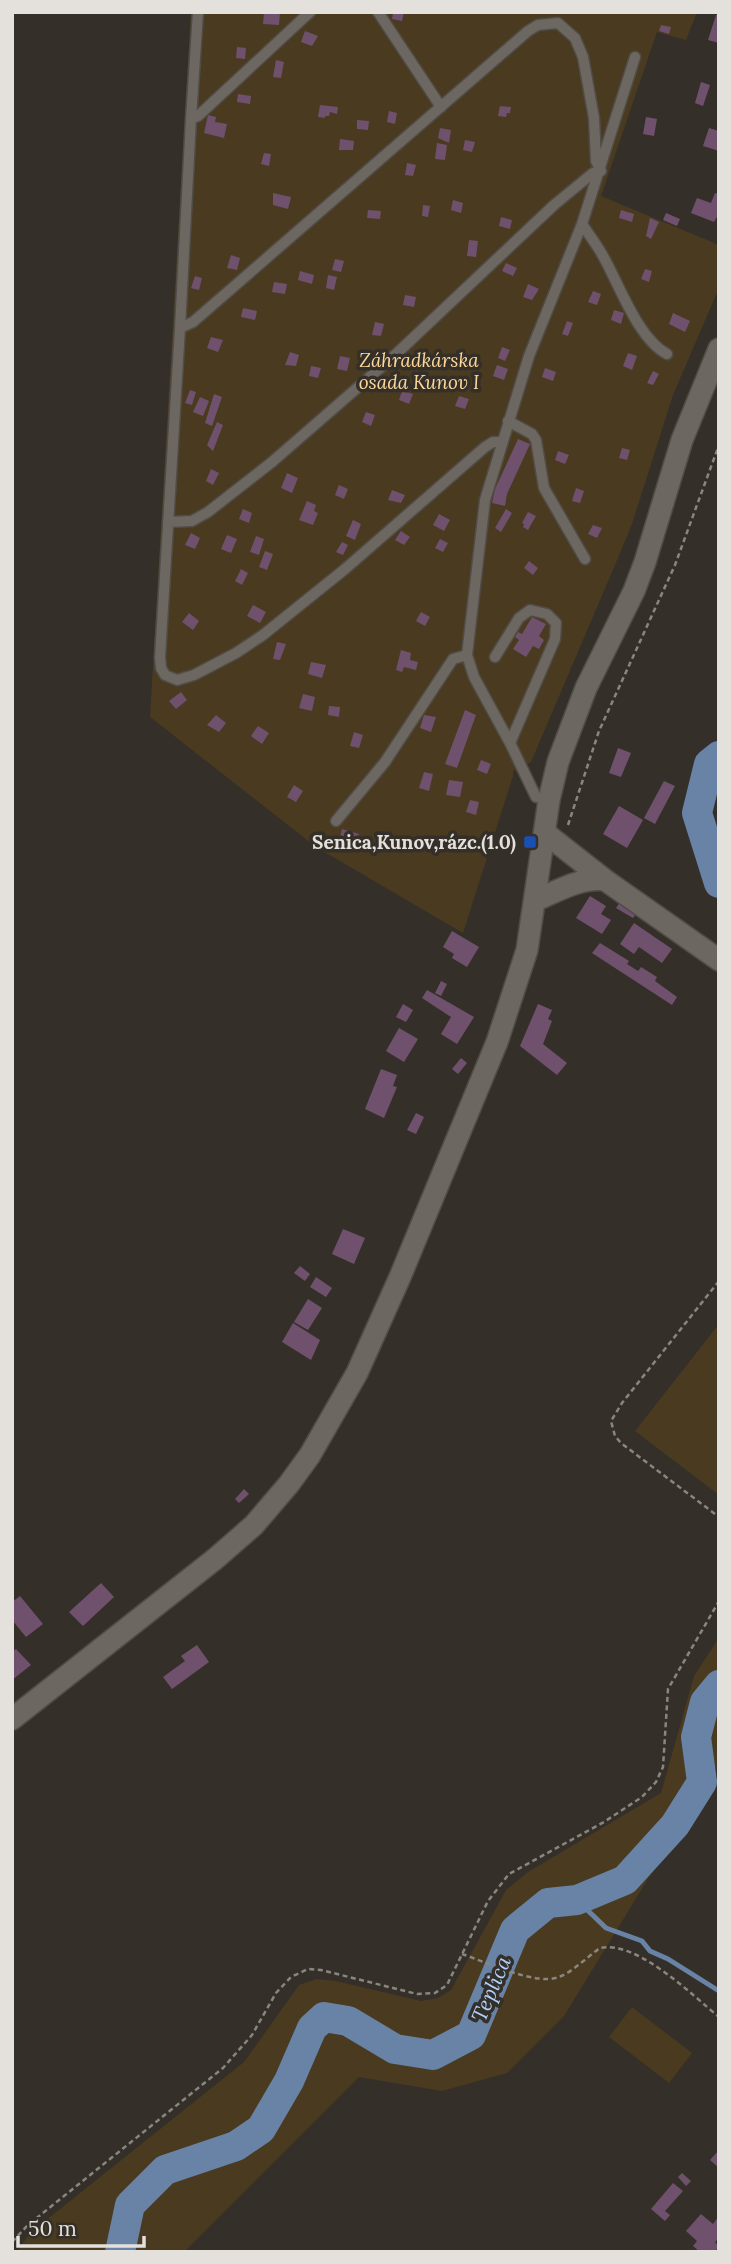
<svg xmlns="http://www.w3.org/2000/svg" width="731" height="2264" viewBox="0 0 731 2264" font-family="Lora,serif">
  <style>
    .green { fill: #493a20 }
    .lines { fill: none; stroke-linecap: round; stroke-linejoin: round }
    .stream { stroke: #6883a5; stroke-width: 5 }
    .river { stroke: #6883a5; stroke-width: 30 }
    .building { fill: #70516d }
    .lane-casing { stroke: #504c46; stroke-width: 13 }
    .secondary-casing { stroke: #504c46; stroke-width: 24 }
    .path { stroke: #898680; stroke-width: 2.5; stroke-dasharray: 5 3.5; stroke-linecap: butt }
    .lane { stroke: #6c6760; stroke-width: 10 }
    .secondary { stroke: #6c6760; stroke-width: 21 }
    .transit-dot { fill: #1a4fb4; stroke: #343029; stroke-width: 2.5 }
    .labels { text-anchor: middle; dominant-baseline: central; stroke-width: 7; stroke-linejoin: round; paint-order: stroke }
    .park-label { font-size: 19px; font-style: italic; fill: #fed799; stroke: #343029 }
    .poi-label { font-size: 19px; font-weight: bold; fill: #e4e1dc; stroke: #343029; text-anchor: end }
    .water-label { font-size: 21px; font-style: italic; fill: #afd2fe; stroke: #343029 }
  </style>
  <rect width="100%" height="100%" fill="#343029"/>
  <path class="green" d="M191,12H697L686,40L657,32L601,196L719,245V288L673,395L632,524L618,558L531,762L513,771V776L463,933L316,847L150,717Z
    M719,1324V1495L635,1431Z
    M719,1638V1763L564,2016L507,2073L442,2091L359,2077L184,2252H17L30,2233L244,2062L299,1985L317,1979L336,1981L421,2001L438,1998L451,1990L506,1890L528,1872L661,1793L694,1676Z
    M632,2007L692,2053L669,2083L609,2037Z"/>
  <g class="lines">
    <path class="stream" d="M577,1900L606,1928L642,1941L650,1951L668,1959L719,1991"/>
    <path class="river" d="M719,756L709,764L697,813L719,883
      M120,2252L130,2205L165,2170L236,2146L261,2129L289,2081L312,2028L324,2017L348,2021L395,2049L433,2055L471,2035L515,1930L548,1903L577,1900L625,1880L675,1825L702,1782L696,1737L705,1702L719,1685"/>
  </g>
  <path class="building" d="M264,12H280L279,25L263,24Z
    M393,12H404L402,21L392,19Z
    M716,15H719V43L708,40Z
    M661,25L671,27L669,34L659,31Z
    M305,31L318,36L312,46L301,42Z
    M237,47L246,48L245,59L236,58Z
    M276,60L284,62L281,78L273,77Z
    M701,82L710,85L703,106L695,103Z
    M238,94L251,96L250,104L237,102Z
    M320,105L338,107L337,114L330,112L329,116H325V118L318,117Z
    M500,106L511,107L510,113H507L506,117L498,116Z
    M389,111L397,113L395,124L387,122Z
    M208,115L216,117L215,122L227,124L224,138L204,133Z
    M646,117L657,119L654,136L643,134Z
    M357,120L369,121L368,130L357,129Z
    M440,128L451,130L449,143L438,138Z
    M709,128L719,131V151L703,146Z
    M340,139L354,141L353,150H339Z
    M465,140L475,142L472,152L463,150Z
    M437,143L447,145L445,160L435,159Z
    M264,153L271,154L269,166L261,164Z
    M407,163L416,165L413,176L405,175Z
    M273,193L291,197L288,209L273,205Z
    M715,193L719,194V213L714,222L691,213L697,198L711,203Z
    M453,200L463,203L461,213L451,210Z
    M423,205L430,206L428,217L422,216Z
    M368,210L381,211L380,219L367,218Z
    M621,210L634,214L632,222L619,218Z
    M666,213L680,219L677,226L663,220Z
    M501,217L512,220L510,229L499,226Z
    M650,218L659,222L651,239L646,236Z
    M469,240L478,241L476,257L467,256Z
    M231,255L240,258L237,270L227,268Z
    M335,259L344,261L341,272L332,270Z
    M506,263L517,268L513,276L502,271Z
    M645,269L652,271L649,282L641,279Z
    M300,271L314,275L312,284L298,280Z
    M328,275L337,277L334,290L326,288Z
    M195,276L202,278L199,290L191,288Z
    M274,282L287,284L285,294L272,292Z
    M528,284L539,289L532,300L523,297Z
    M593,291L601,294L597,305L588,302Z
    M405,295L416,297L414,307L403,305Z
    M243,308L257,311L255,320L241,317Z
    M614,310L624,313L621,324L611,320Z
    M673,313L690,321L685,332L669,324Z
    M567,321L573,323L568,336L562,334Z
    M375,322L384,324L381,336L372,335Z
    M211,337L223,340L218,352L207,348Z
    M502,347L510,350L505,361L498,358Z
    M290,352L299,355L296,366L285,365Z
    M628,353L637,356L632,370L623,366Z
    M340,356L350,358L347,371L337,369Z
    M497,365L508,369L504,380L493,376Z
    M311,366L321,368L318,378L309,376Z
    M545,368L556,372L553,381L542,377Z
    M653,371L659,374L653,385L647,383Z
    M437,378L450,383L447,392L434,387Z
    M190,390L196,392L192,405L185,403Z
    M402,391L413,394L409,404L399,400Z
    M214,394L222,397L212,426L205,423Z
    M459,396L469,399L465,409L455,406Z
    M200,397L209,401L203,416L193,412Z
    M366,412L375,415L371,426L362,422Z
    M217,422L223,425L213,451L207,445Z
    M518,439L530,444L507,494L505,506L492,503L495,489Z
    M622,448L630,450L627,460L619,458Z
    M558,451L569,455L565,464L555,460Z
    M211,469L219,473L213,485L206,481Z
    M287,473L298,478L292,493L281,488Z
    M339,485L348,489L344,499L335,495Z
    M576,488L584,491L580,503L572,501Z
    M392,490L405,495L401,503L388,500Z
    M307,501L316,505L314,511L318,513L313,525L299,520Z
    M243,509L252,513L249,523L239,519Z
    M506,509L512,513L501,532L495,528Z
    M528,512L536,516L528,530L523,527L524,524L522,523Z
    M439,514L450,520L444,531L433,525Z
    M353,520L361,524L355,540L346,536Z
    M593,525L602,528L597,538L588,534Z
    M401,531L410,537L404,545L395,540Z
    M191,533L200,538L195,549L185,545Z
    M227,535L237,539L231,553L221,549Z
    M256,536L264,539L259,555L250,552Z
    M440,539L448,543L443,552L435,548Z
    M342,542L348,545L343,555L336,552Z
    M265,551L273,554L267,570L259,567Z
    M529,561L538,568L533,575L524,568Z
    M241,569L248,573L242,585L235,581Z
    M253,605L266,612L260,623L247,616Z
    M421,612L430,617L425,626L416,621Z
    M189,613L199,621L193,630L182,622Z
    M532,617L546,624L539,636L544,640L539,649L533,646L526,657L513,649L519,640L515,637L518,632L522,634Z
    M277,642L286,644L280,660L273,659Z
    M401,650L411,653L410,660L418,662L416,670L404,667L402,672L396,670Z
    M311,662L326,665L322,678L308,674Z
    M181,692L187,700L176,709L169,701Z
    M303,694L315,697L312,711L299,708Z
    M329,706L340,707L339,717L328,715Z
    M465,710L476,715L457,768L445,764Z
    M216,715L226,723L219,732L207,725Z
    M424,715L436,717L431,732L420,728Z
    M258,726L269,733L262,744L251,736Z
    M354,732L363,735L359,748L350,746Z
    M618,748L631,753L621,777L609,773Z
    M481,760L491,764L487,774L477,770Z
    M424,772L433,774L429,791L419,788Z
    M449,780L463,782L460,797L446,795Z
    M664,781L675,786L655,824L644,818Z
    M294,785L303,791L296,802L287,797Z
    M470,800L479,802L476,815L466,812Z
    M619,806L643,820L627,848L603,834Z
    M342,829L359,834L354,849L338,844Z
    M590,896L606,906L601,914L611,920L602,934L576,918Z
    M620,902L637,912L633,918L616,908Z
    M634,923L672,949L662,963L639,947L634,954L620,944Z
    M452,931L479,947L467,967L452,958L454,954L443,947Z
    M600,943L629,961L627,964L638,971L641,967L657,977L655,981L677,997L672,1005L592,953Z
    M441,981L447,984L441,996L435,993Z
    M427,990L474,1017L457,1044L441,1034L451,1017L422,998Z
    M403,1004L413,1010L406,1022L396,1017Z
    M538,1004L552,1010L548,1019L552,1021L543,1044L567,1063L557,1075L520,1046Z
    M399,1028L418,1039L404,1062L386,1051Z
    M461,1058L467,1063L458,1074L452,1069Z
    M381,1069L397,1075L393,1086L397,1087L384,1118L365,1109Z
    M416,1113L424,1117L416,1134L407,1130Z
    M343,1229L365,1238L354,1264L332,1254Z
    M300,1266L310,1274L305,1281L294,1273Z
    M316,1277L332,1288L326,1297L310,1287Z
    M308,1299L322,1308L308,1330L294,1322Z
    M293,1323L320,1340L311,1360L282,1342Z
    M244,1489L249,1494L239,1503L235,1499Z
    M101,1583L114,1597L83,1626L69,1612Z
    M20,1596L43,1624L26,1637L12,1620V1602Z
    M197,1645L209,1662L172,1689L163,1677L185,1661L181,1656Z
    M16,1649L31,1665L12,1680V1652Z
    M719,2150V2168L710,2160Z
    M682,2173L691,2181L686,2186L678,2177Z
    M673,2183L683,2191L665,2211L670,2215L665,2221L651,2209Z
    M701,2214L713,2224L719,2216V2238L715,2242L719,2247L714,2252H700L693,2246L697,2241L686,2231Z"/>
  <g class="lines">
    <defs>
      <path id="lane" d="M378,12L441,107
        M191,119L198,12
        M582,224C589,235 597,245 603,256C619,284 638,339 667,354
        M180,328L191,119L198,116L310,12
        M508,421L532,434L536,440L544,488L585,559
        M168,522L192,521L208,512L272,462L395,355L554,205L593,173L601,171L596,161L594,118L583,57L575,38L558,23L538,25L528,31L193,322L180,328L160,657L161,668L165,675L177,680L194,675L236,653L263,635L345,569L485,447L493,442H502
        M495,657L519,618L530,610L547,614L556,623L555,639L510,743
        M549,800L536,797L510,743L474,677L467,655L485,500L529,356L582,224L635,57
        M336,821L385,762L453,659L467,655"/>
      <path id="secondary" d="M545,833L605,880L719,960
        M536,900C558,891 581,877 605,880
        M12,1719L215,1559L254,1525L289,1484L310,1455L357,1373L400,1277L497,1042L527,950L549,800L558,762L586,688L634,591L645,562L682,440L719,349"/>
    </defs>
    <use href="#lane" class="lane-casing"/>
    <use href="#secondary" class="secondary-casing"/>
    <path class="path" d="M568,825L599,731L675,565L719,445
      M719,1281L622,1403L611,1421L615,1436L621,1443L719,1517
      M462,1954C486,1962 536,1986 559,1977C574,1971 587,1957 600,1948C637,1940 692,1995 719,2017
      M12,2242L28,2225L223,2068L252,2035L276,1993L291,1977L308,1969L321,1970L417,1994L435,1993L447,1985L488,1901L509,1874L604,1822L642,1797L656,1782L663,1767L668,1689L719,1601"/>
    <use href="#lane" class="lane"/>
    <use href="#secondary" class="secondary"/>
  </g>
  <rect class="transit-dot" x="523" y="835" width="14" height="14" rx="3.5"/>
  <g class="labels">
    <g class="park-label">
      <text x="419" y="360">Záhradkárska<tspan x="419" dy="22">osada Kunov I</tspan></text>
    </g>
    <g class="poi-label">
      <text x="516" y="842">Senica,Kunov,rázc.(1.0)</text>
    </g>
    <g class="water-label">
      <text transform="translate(491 1989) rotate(-67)">Teplica</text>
    </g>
  </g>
  <rect width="731" height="2264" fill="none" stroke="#e4e1dc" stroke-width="28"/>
  <path d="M18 2236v10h126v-10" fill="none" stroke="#e4e1dc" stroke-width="3.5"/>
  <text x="28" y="2236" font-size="21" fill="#e4e1dc" stroke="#343029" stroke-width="5" paint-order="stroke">50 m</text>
</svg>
